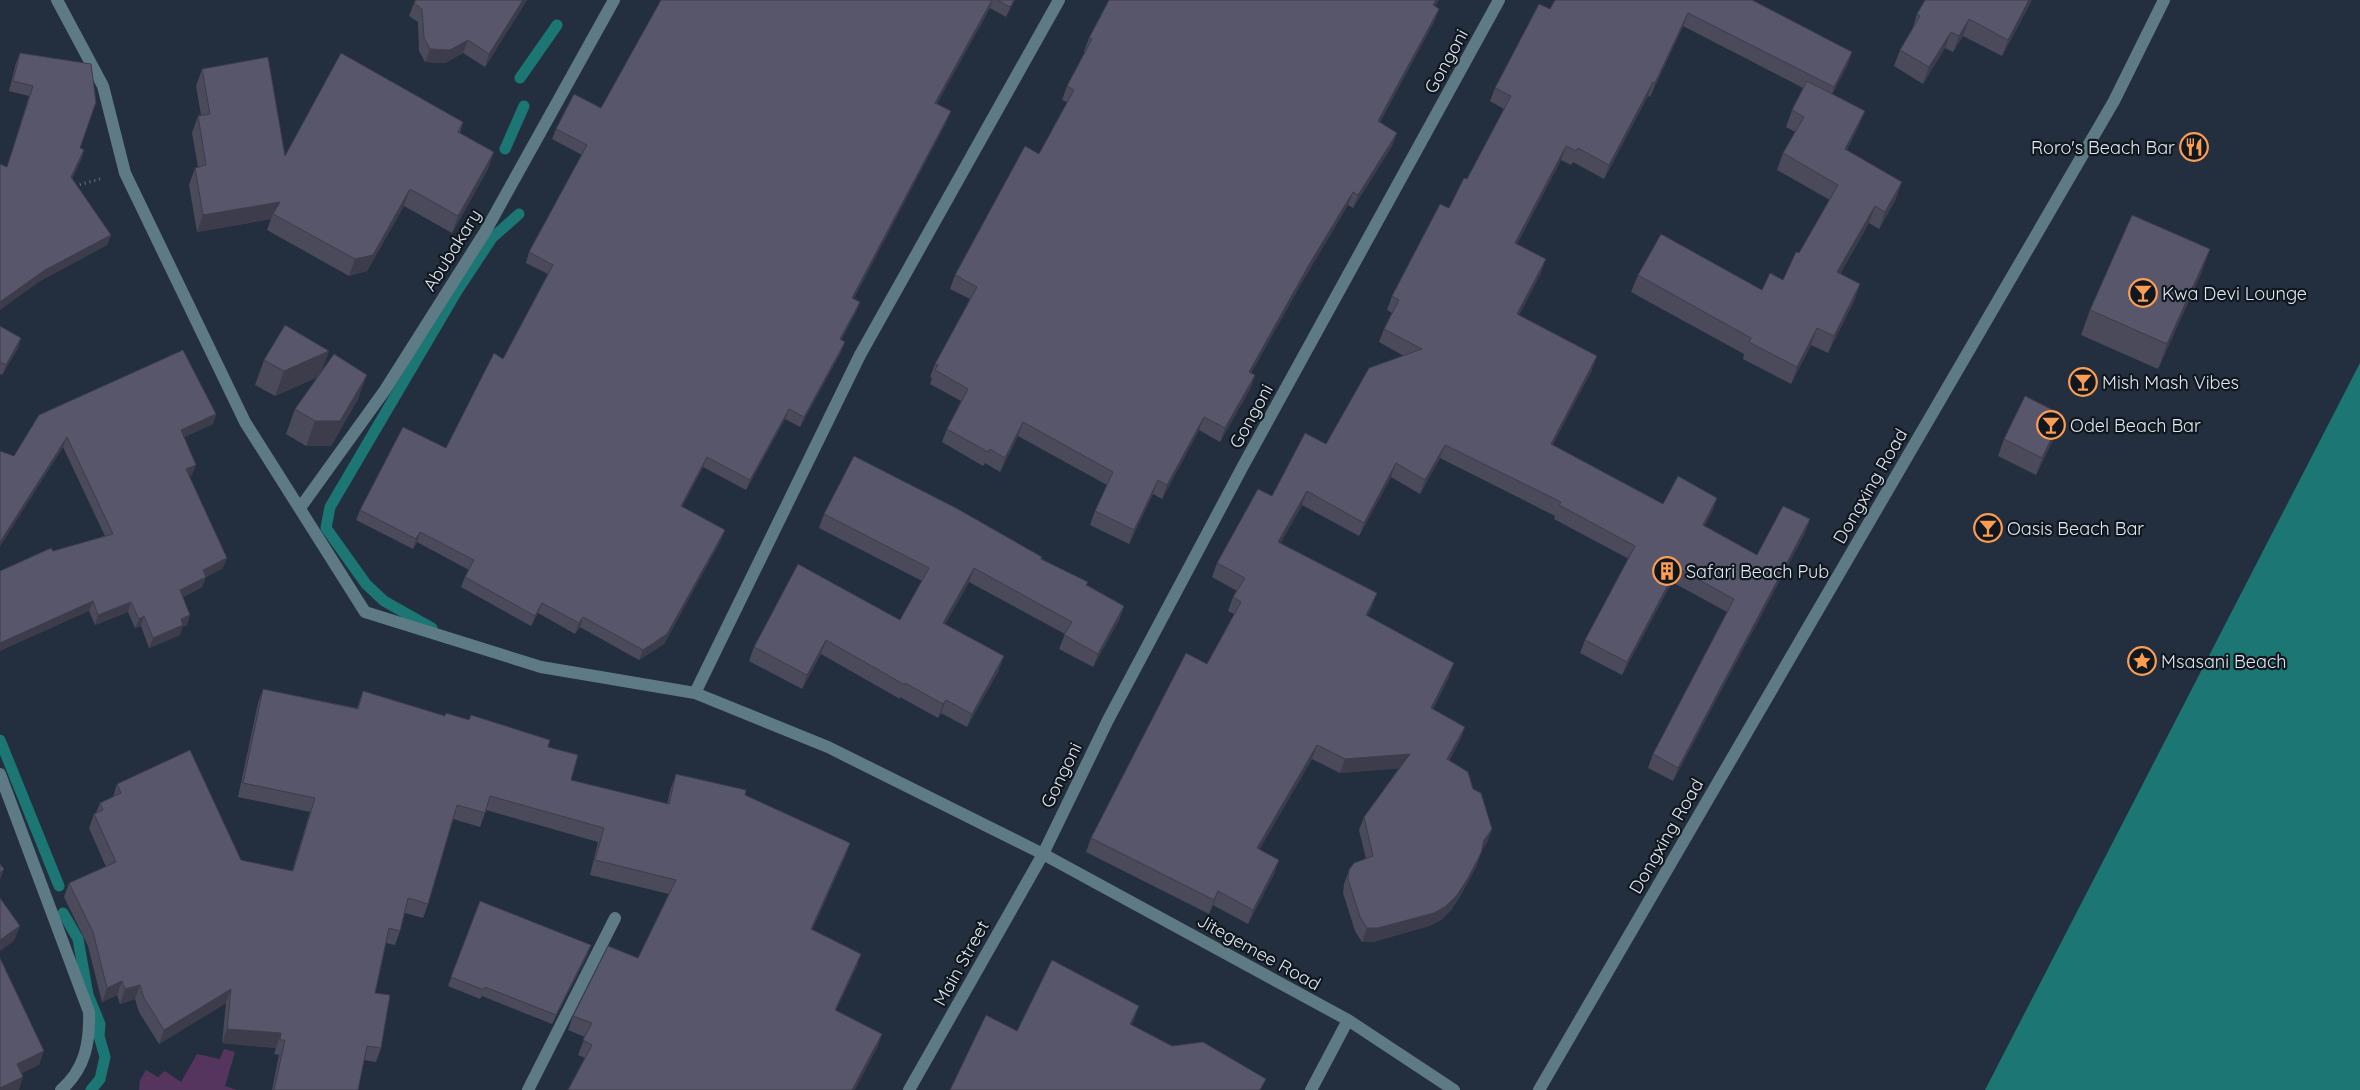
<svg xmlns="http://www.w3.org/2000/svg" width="2360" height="1090" viewBox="0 0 2360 1090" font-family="Quicksand,sans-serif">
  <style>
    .green { fill: #55355d }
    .water { fill: #1c7774 }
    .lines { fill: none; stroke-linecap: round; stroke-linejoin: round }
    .stream { stroke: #1c7774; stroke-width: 11 }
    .path { stroke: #697382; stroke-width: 3; stroke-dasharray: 1 4; stroke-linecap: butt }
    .minor { stroke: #5e7a85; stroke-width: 12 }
    .wall { fill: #4b4a5b }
    .shaded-wall { fill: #3d3c4a }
    .building { fill: #57566a; stroke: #3d3c4a }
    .labels { text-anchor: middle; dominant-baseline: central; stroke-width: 4.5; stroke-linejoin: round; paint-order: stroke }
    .street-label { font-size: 18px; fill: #dfe7f2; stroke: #11171e }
    .poi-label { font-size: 18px; fill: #dfe7f2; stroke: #11171e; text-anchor: start }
  </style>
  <rect width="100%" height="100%" fill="#232f3f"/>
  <path class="green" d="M224,1049L235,1052L225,1086L237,1090H139L140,1080L146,1070L158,1077L165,1071L181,1082L197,1054L220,1059Z"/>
  <path class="water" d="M2360,363V1090H1985Z"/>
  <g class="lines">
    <path class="stream" d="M520,78L557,25
      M505,149L524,106
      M432,628L384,601L366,584L326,528L330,507L457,291L492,238L519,214
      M0,740L59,886
      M63,913L78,939L88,995L100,1024L99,1036L105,1057L100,1079L91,1090"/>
    <path class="path" d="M75,186L100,179"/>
    <path class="minor" d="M57,0L103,86L125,173L245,422L365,612L541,667L695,693L828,747L1043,854L1348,1020L1454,1090
      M300,508L385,390L485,232L614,0
      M695,693L860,355L1059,0
      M0,774L89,1012C90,1043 85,1069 61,1090
      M528,1090L615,918
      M909,1090L1043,854L1108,720L1243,466L1499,0
      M1311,1090L1348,1020
      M1539,1090L2114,101L2164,0"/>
  </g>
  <path class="wall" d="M527,0L485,67L463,53L445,63L425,62L419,51L418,22L409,16L414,3Z
    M661,0H1015L1006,17L990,8L937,103L947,121L854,298L860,302L856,312L841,340V352L800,427L785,419L746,490L703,467L682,507L725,530L721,540L664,644L639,660L580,627L575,634L538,613L531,626L461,587L465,577L469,570L417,542L413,549L356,520L360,510L446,448L503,359L548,274L526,263L529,252L582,155L552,139L556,129L601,108Z
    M1752,0L1852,52L1847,66L1832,94L1865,111L1858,127L1847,150L1896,199L1879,229L1869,223L1840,274L1860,284L1854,301L1828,353L1811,345L1791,384L1743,359L1744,354L1631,292L1638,275L1762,290L1783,280L1799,253L1830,200L1777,170L1783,153L1795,132L1786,127L1792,110L1803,88L1683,26L1650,97L1648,96L1604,179L1573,162L1571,165L1561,160L1517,244L1541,273L1519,315L1592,370L1552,445L1663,504L1717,498L1712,512L1704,526L1757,555L1810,519L1805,533L1673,781L1648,768L1653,754L1727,612L1672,582L1622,675L1580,653L1585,640L1629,559L1554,519L1555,516L1440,458L1420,494L1391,477L1359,536L1302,505L1280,544L1372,607L1367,616L1449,677L1433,709L1465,727L1460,740L1449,761L1473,789L1492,829L1487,842L1482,850L1476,867L1463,891L1452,909L1441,920L1429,926L1373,942H1362L1355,931L1343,893L1344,884L1349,870L1366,859L1359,830L1364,817L1399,768L1340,773L1312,759L1259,850L1279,860L1274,874L1248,924L1213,905L1209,914L1086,852L1091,838L1207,664L1234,614L1228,611L1233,597L1237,591L1212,577L1217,563L1272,496L1326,444L1404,356L1379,342L1384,329L1392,313L1387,310L1392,296L1467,179L1504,109L1490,101L1495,88L1550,9Z
    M2031,2L2002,56L1963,36L1953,52L1945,48L1923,84L1894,66L1900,50L1912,30L1917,14Z
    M1435,6L1439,9L1434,22L1380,122L1397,133L1392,146L1353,208L1348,205L1305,277L1251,373L1255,375L1250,389L1220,442L1199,430L1162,499L1153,494L1129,544L1090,525L1095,511L1107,485L1018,436L1000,472L985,463L983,466L942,442L947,429L961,401L930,384L932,378L930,377L935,364L970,299L950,289L955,275L1039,154L1067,102L1062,100L1067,86L1085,52L1084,51L1089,38Z
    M20,53L80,148L84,150L81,160L72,178L111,235L107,245L42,280L7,167L29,96L9,91L16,63Z
    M202,69L285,156L463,122L460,133L488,169L452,233L404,206L367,271L349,276L267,230L271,219L197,232L189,185L195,168L198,167L192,133L198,116L201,115L196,86Z
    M2210,249L2201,274L2158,369L2081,335L2090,310Z
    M0,326L21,338L18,348L2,375L0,374Z
    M264,360L321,373L358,399L331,446H306L286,434L295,409L318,377L275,396L255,385Z
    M216,414L213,424L184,437L192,475L189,476L223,568L206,577L202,587L183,597L187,625L182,627L180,635L149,648L141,626L135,628L128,612L95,625L89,611L53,551L105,536L63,447L0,546V451L14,456L39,415Z
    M2063,415L2057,432L2036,475L1998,456L2004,439Z
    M824,514L1042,559L1124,606L1119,620L1093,667L1059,649L1065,634L969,582L945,624L999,670L967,727L941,713L938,718L900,697V699L821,654L802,689L749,661L754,647L900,620L922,581L819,528Z
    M263,689L357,708L363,691L548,747L571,780L667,804L671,788L676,774L745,795L850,843L845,857L812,930L861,954L856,968L836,1010L882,1034L877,1048L585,1058L578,1055L585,1037L568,1030L573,1016L638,958L669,894L590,875L598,842L486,810L480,827L453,819L428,904L423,918L405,913L400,931L395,945L386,943L375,993L381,1048L376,1062L364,1060L358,1090H272L279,1055L274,1054L276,1048L222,1043L226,1003L159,1044L139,1012L135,999L120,1004L117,995L102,1002L88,946L64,897L69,883L106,867L89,828L94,814L96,813L100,803L113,797L117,784L241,860L292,871L310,812L238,797L258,703Z
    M480,901L588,954L552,1024L482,996L480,999L448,986Z"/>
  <path class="shaded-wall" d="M523,0H527L485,67L489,54Z
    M993,0L990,8L932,113L935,103Z
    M1014,0H1015L1006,17L1010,7Z
    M1436,0H1439L1428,19L1433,5Z
    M2029,0H2032L2002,56L2008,40Z
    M1439,9L1434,22L1373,134L1378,121Z
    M1688,13L1683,26L1650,97L1655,83Z
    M1969,19L1963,36L1953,52L1959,36Z
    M1951,32L1945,48L1923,84L1929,67Z
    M468,40L463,53L445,63L425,62L430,49Z
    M1852,52L1847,66L1829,101L1834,87Z
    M1653,82L1648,96L1604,179L1609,165Z
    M951,111L947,121L849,308L852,298Z
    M1865,111L1858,127L1839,166L1845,149Z
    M1397,133L1392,146L1353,208L1358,195Z
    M1566,146L1561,160L1510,257L1515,243Z
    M84,150L81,160L68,187L71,177Z
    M494,152L488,169L452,233L458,216Z
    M1902,182L1896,199L1879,229L1885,212Z
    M410,189L404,206L367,271L349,276L355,259Z
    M1353,192L1348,205L1305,277L1244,385L1249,372L1310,263Z
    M280,202L273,214L271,219L197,232L203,215Z
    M1875,206L1869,223L1831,289L1837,272Z
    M111,235L107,245L42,280L0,310V302L45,270Z
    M2210,249L2201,274L2158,369L2167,344Z
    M1546,259L1541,273L1512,328L1517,314Z
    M1860,284L1854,301L1828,353L1834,336Z
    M860,302L856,312L836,349L840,339Z
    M1817,328L1811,345L1791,384L1797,367Z
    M21,338L18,348L2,375L6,365Z
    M845,342L841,352L800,427L804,417Z
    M329,351L320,376L275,396L284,371Z
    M1597,356L1592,370L1546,458L1551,444Z
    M367,375L358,399L331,446H306L315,421Z
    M1255,375L1250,389L1220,442L1225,428Z
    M789,409L785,419L746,490L750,480Z
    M216,414L213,424L177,440L181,430Z
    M2063,415L2057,432L2036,475L2042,458Z
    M1204,417L1199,430L1162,499L1167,485Z
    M1023,422L1018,436L1000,472L1005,458Z
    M67,437L63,447L0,546V542Z
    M1445,445L1440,458L1420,494L1425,480Z
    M707,457L703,467L677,516L681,506Z
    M1396,463L1391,477L1359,536L1364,523Z
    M196,465L192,475L182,479L186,469Z
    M1158,480L1153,494L1129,544L1134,530Z
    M1307,491L1302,505L1273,556L1278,542Z
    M1717,498L1712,512L1698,539L1703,525Z
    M1810,519L1805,533L1673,781L1678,768Z
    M725,530L721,540L664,644L639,660L643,650Z
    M420,532L417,542L413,549L416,539Z
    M227,558L223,568L199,580L203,570Z
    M974,568L969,582L938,637L943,623Z
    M1677,568L1672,582L1622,675L1627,662Z
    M206,577L202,587L176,600L180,590Z
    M1377,593L1372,607L1361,629L1366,615Z
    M93,601L89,611L0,651V643Z
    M131,602L128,612L95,625L98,615Z
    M542,603L538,613L531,626L535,616Z
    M1124,606L1119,620L1093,667L1098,654Z
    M190,615L187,625L182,627L180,635L149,648L153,638L181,619Z
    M144,616L141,626L135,628L139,619Z
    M583,617L580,627L575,634L579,623Z
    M826,640L821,654L802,689L807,675Z
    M1004,656L999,670L967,727L972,714Z
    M1454,663L1449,677L1426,722L1431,708Z
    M946,700L941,713L938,718L943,704Z
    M1465,727L1460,740L1442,773L1447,759Z
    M1317,745L1312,759L1252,862L1257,848Z
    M1410,754L1405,768L1340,773L1345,759Z
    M1492,829L1487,842L1479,854L1484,840Z
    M850,843L845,857L806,943L811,929Z
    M1481,853L1476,867L1463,891L1452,909L1441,920L1429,926L1373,942H1362L1367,928Z
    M1279,860L1274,874L1248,924L1253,910Z
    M4,869L0,880V873Z
    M1218,891L1213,905L1209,914L1214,900Z
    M20,926L14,941L0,951V940Z
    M591,945L588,954L552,1024L556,1015Z
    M861,954L856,968L829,1024L835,1010Z
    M122,981L117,995L102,1002L107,988Z
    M140,985L135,999L120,1004L125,989Z
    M231,989L226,1003L159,1044L164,1030Z
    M1139,1006L1134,1020L1125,1038L1130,1024Z
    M227,1029L281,1033L276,1048L222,1043Z
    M882,1034L877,1048L855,1090H852Z
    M44,1051L39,1065L12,1078L17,1064Z
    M23,1077L19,1090H0V1088Z"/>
  <path class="building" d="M416,0H523L489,54L468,40L450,50L430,49L424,38L422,9L414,3Z
    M661,0H992L935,103L951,111L852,298L860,302L840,339L845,342L804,417L789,409L750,480L707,457L681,506L725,530L667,634L643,650L583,617L579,623L542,603L535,616L465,577L474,560L420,532L416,539L360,510L403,427L446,448L494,353L503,359L553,265L529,252L587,145L556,129L574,94L601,108Z
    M997,0H1014L1010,7Z
    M1109,0H1436L1433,5L1439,9L1378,121L1397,133L1358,195L1353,192L1310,263L1249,372L1255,375L1225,428L1204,417L1167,485L1158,480L1134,530L1095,511L1113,472L1023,422L1005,458L990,449L988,452L947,429L968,389L935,370L938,365L935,364L977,287L955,275L1025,146L1039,154L1074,90L1067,86L1092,39L1089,38Z
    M1555,0H1752L1852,52L1834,87L1688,13L1655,83L1653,82L1609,165L1578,148L1576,151L1566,146L1515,243L1546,259L1517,314L1597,356L1551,444L1663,504L1678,476L1717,498L1703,525L1757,555L1783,506L1810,519L1678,768L1653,754L1734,599L1677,568L1627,662L1585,640L1635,546L1559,505L1561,502L1445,445L1425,480L1396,463L1364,523L1307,491L1278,542L1377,593L1366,615L1454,663L1431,708L1465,727L1447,759L1468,772L1473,789L1481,793L1492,829L1484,840L1481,853L1468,878L1457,895L1446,906L1434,913L1378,928H1367L1360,917L1348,879L1349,870L1354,863L1373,856L1364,817L1410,754L1345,759L1317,745L1257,848L1279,860L1253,910L1218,891L1214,900L1091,838L1186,653L1207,664L1241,602L1233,597L1245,578L1217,563L1258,489L1272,496L1305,433L1326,444L1369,368L1422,349L1384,329L1399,300L1392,296L1440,204L1449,208L1464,178L1467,179L1511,96L1495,88L1539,4L1550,9Z
    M1925,0H2029L2008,40L1969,19L1959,36L1951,32L1929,67L1900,50L1920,16L1917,14Z
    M20,53L91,64L96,102L80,148L84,150L71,177L111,235L45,270L0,302V164L7,167L33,86L13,81Z
    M341,53L463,122L458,132L494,152L458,216L410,189L373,255L355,259L273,214L280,202L203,215L195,168L206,165L198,116L210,114L202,69L268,57L285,156Z
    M1807,81L1865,111L1845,149L1902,182L1885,212L1875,206L1837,272L1860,284L1834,336L1817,328L1797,367L1749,342L1751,338L1638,275L1661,234L1762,290L1770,273L1783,280L1796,252L1799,253L1838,185L1783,153L1804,117L1792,110Z
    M2132,215L2210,249L2167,344L2090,310Z
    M285,325L329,351L284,371L264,360Z
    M0,326L21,338L6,365L0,362Z
    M183,350L216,414L181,430L196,465L186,469L227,558L203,570L206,577L180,590L190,615L181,619L183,625L153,638L144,616L139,619L131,602L98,615L93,601L0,643V571L51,548L53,551L113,534L67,437L0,542V451L14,456L39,415Z
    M334,354L367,375L340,421H315L295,409Z
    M2025,396L2063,415L2042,458L2004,439Z
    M854,456L956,508L1042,557L1041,559L1088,582L1086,585L1124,606L1098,654L1064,635L1072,622L974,568L943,623L1004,656L972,714L946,700L943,704L905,683V685L826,640L807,675L754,647L798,564L900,620L929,568L824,514Z
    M263,689L358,709L363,691L445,716L446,713L469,720L471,715L550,740L548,747L578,755L571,780L669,804L676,774L746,790L745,795L850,843L811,929L861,954L835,1010L882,1034L852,1090H568L592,1045L583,1040L592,1023L573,1016L608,946L638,958L676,880L595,860L604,828L490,796L485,813L457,805L428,904L408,898L400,931L389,928L375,993L390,995L381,1048L367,1046L358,1090H274L285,1040H280L281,1033L227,1029L231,989L164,1030L144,998L140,985L125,989L122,981L107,988L93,932L69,883L116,862L94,814L103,810L100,803L121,793L117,784L190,750L241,860L293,871L315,798L243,783Z
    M0,864L4,869L0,873Z
    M0,898L20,926L0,940Z
    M480,901L591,945L556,1015L485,987L484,990L451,977Z
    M0,958L44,1051L17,1064L23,1077L0,1088Z
    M1052,960L1139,1006L1130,1024L1172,1046L1203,1042L1266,1079L1260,1090H950L986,1015L1017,1031Z"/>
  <defs>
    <symbol id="restaurant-ring" viewBox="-11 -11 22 22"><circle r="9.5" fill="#11171e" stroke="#fc9d54" stroke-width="1.5"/><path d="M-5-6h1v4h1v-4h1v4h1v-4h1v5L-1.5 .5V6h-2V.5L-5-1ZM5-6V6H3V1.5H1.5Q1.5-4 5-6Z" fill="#fc9d54"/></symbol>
    <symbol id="bar-ring" viewBox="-11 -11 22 22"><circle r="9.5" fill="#11171e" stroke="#fc9d54" stroke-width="1.5"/><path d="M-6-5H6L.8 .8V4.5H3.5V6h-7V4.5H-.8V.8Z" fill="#fc9d54"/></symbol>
    <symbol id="building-ring" viewBox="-11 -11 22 22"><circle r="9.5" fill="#11171e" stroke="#fc9d54" stroke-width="1.5"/><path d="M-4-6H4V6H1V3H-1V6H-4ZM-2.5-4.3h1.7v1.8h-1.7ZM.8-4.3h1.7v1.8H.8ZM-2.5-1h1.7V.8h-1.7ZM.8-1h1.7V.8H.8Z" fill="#fc9d54"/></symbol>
    <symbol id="sight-ring" viewBox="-11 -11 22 22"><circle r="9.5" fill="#11171e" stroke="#fc9d54" stroke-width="1.5"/><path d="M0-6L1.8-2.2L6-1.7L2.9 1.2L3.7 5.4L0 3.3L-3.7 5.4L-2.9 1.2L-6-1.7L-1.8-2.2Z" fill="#fc9d54"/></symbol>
  </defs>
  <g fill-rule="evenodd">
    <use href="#restaurant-ring" x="2178" y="131" width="32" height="32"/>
    <use href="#bar-ring" x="2127" y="277" width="32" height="32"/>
    <use href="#bar-ring" x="2067" y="366" width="32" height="32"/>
    <use href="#bar-ring" x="2035" y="409" width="32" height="32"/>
    <use href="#bar-ring" x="1972" y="512" width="32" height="32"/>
    <use href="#building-ring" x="1651" y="555" width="32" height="32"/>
    <use href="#sight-ring" x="2126" y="645" width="32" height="32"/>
  </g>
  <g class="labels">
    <g class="street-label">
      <text transform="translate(1446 61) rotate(-61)">Gongoni</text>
      <text transform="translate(452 250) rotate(-58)">Abubakary</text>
      <text transform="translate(1251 416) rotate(-61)">Gongoni</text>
      <text transform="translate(1870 486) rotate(-60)">Dongxing Road</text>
      <text transform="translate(1061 775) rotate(-64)">Gongoni</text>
      <text transform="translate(1666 836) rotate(-60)">Dongxing Road</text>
      <text transform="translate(1259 952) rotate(29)">Jitegemee Road</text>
      <text transform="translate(961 963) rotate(-61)">Main Street</text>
    </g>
    <g class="poi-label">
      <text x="2175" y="147" text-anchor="end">Roro's Beach Bar</text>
      <text x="2162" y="293">Kwa Devi Lounge</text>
      <text x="2102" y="382">Mish Mash Vibes</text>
      <text x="2070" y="425">Odel Beach Bar</text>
      <text x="2007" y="528">Oasis Beach Bar</text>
      <text x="1686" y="571">Safari Beach Pub</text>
      <text x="2161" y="661">Msasani Beach</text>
    </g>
  </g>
</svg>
